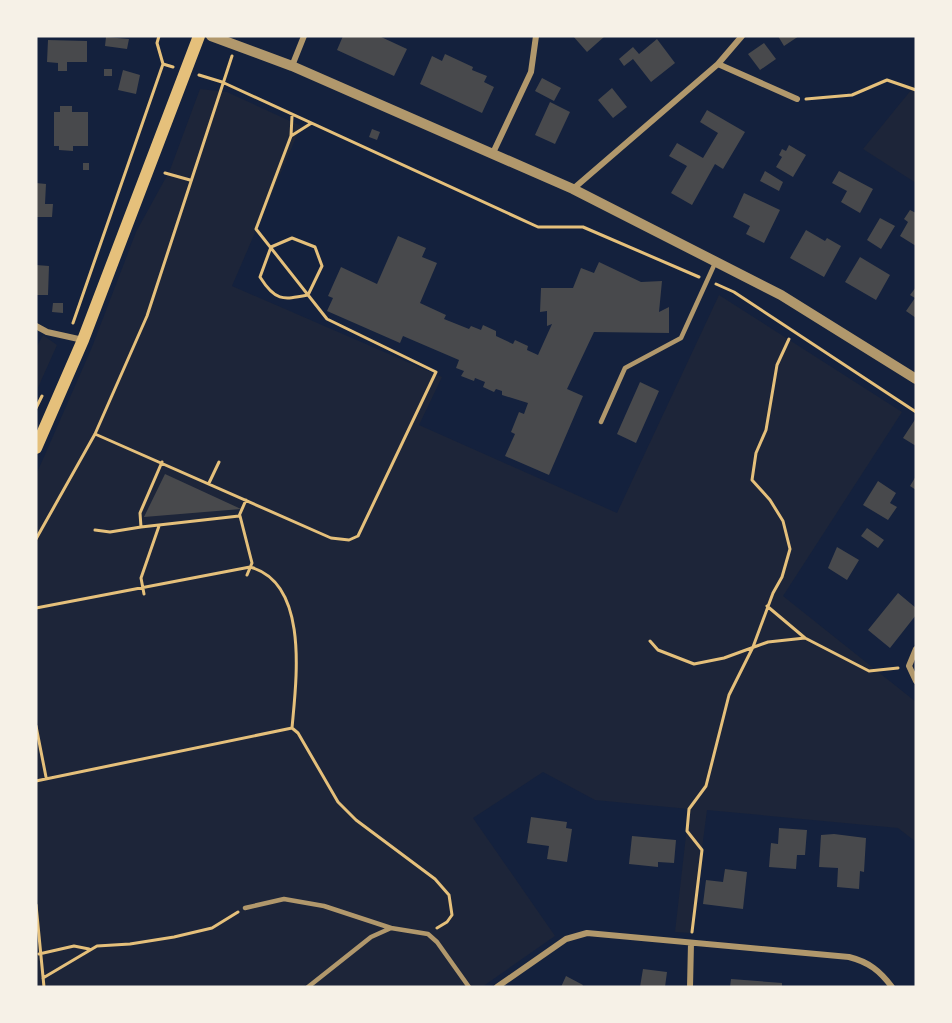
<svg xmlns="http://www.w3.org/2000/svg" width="952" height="1023" viewBox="0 0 952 1023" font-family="Ubuntu,sans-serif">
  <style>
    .green { fill: #1d2539 }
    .building { fill: #48494c }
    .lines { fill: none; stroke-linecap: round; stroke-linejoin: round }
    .path { stroke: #e5c07b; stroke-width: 3 }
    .service { stroke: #b1986c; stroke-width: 4.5 }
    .minor { stroke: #b1986c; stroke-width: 6 }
    .tertiary { stroke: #b1986c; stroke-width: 10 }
    .secondary { stroke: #e5c07b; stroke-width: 12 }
  </style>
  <rect width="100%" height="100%" fill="#14213d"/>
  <path class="green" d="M916,84V183L863,149Z
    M200,89L227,92L301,126L232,286L442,377L419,425L617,513L719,295L902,412L783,596L916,702V842L898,828L707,810L691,933L675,932L689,809L595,800L543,772L473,818L555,936L482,987H36V475L92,347L136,232L170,170Z
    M43,335L57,345L36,392V348Z"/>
  <path class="building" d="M343,36H379L407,49L394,76L337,50Z
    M573,36H605L587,52Z
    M778,36H799L784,46Z
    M106,37L129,39L127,49L105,46Z
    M657,39L675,63L651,82L633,59L624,66L619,59L633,47L639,54Z
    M48,40L87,41V62H67V71H58V63L47,62Z
    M764,43L776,59L760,70L748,54Z
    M445,54L473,67L472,70L487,76L484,82L494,87L482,113L420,84L432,56L442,61Z
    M104,69H112V76H104Z
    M123,70L140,75L136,94L118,90Z
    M542,78L561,88L554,101L535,91Z
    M612,88L627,107L613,118L598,100Z
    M550,102L570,112L555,144L535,135Z
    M60,106H72V112H88V146H73V151L59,150V146H54V112H60Z
    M707,110L745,132L723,169L715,164L692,205L671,193L687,166L669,156L677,143L703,158L718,133L700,122Z
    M372,129L380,132L377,140L369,137Z
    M789,145L806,155L793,177L776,167L782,157L779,155L782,149L786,151Z
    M83,163H89V170H83Z
    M765,171L783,182L779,191L760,181Z
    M839,171L873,189L860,213L841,202L847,191L832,183Z
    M36,183L46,184L45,204H53L52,217H36Z
    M744,193L780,210L764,243L746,234L750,226L733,217Z
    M910,210L916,213V246L900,236L908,222L904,219Z
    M880,218L895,226L881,249L867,240Z
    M806,230L825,241L827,238L841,246L824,277L790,258Z
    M398,236L426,248L422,257L437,263L420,303L446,315L444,319L469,329L471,326L481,330L483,325L496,331V336L513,344L515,340L528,346L527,350L538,355L552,324L547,326V311L540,312L541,288H573L581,268L594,273L599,262L641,282L662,281L659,312L669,307V333L594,332L567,389L583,396L549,475L505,456L515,434L511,432L519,412L524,414L528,403L502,395V391L496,389L494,392L483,387L485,382L475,378L474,381L461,376L464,371L456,368L459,360L403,336L400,343L327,311L333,298L328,296L341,267L377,284Z
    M860,257L890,275L876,300L845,282Z
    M36,265L49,266L48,295H36Z
    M916,287V318L906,311L915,298L910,295Z
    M53,303H63V313L52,312Z
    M640,382L659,391L636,443L617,434Z
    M916,418V446L903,438Z
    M165,474L241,509L144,517Z
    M916,476V490L910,486Z
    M878,481L896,493L890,503L897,507L888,520L863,505Z
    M867,528L884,540L878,548L861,536Z
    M837,547L859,560L847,580L828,568Z
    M898,593L916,608V615L890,648L868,630Z
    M531,817L567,822L566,828L572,829L567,862L547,859L549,846L527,843Z
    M779,828L807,830L805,855H797L796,869L769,867L771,843L778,844Z
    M834,834L866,838L864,872L860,871L859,889L837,887L838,868L819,867L821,835Z
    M632,836L676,840L674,863L658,862V867L629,864Z
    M725,869L747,872L743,909L703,904L706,880L723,882Z
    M643,969L667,972L665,987H640Z
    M566,976L583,985L582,987H561Z
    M731,979L782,983V987H730Z"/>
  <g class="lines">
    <path class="path" d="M163,64L173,67
      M199,75L222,82L538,227H583L699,277
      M806,99L852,95L887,80L916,90
      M291,136L310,124
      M165,173L190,180
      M292,238L315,247L322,266L308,295C282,300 275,301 260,277L271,247Z
      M716,284L734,292L916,412
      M73,323L163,64L157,43L159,36
      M36,408L42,396
      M95,434L331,538L349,540L358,536L436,372L327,319L256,229L291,136L292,116
      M162,462L140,513L141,527L239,516L246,500
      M209,483L219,462
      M240,516L252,563L247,575
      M95,530L110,532L141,527
      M36,539L95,434L147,316L232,56
      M144,594L141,578L159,526
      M767,606L805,638
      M36,608L250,567C310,583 296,682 292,728L36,781
      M650,641L658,650L694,664L724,658L768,642L805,638L869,671L898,668
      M36,726L46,777
      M292,728L298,733L338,802L356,820L435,879L449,895L452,915L447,922L437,928
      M36,905L44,987
      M692,932L702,850L687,831L689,809L706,786L729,695L753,647L773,593L782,577L790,549L783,521L770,500L752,480L756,453L766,430L777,365L789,339
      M39,954L74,946L89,949
      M43,978L97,946L130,944L174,937L212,928L238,912"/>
    <path class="service" d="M601,422L625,368L681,338L716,261
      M245,908L284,899L324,906L391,928
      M308,987L371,937L391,928L428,934L437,942L469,987"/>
    <path class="minor" d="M718,64L742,36
      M292,66L304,36
      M492,155L531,72L536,36
      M573,189L718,64L797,99
      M36,326L47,332L83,340
      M916,649L909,666L916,681
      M497,987L566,939L587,933L849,957C869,962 880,971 892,987
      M690,987L691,943"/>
    <path class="tertiary" d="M211,36L292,66L573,189L781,295L916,379"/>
    <path class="secondary" d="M36,448L83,340L199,36"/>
  </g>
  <rect width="952" height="1023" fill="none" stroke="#f6f1e7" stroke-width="75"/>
</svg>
